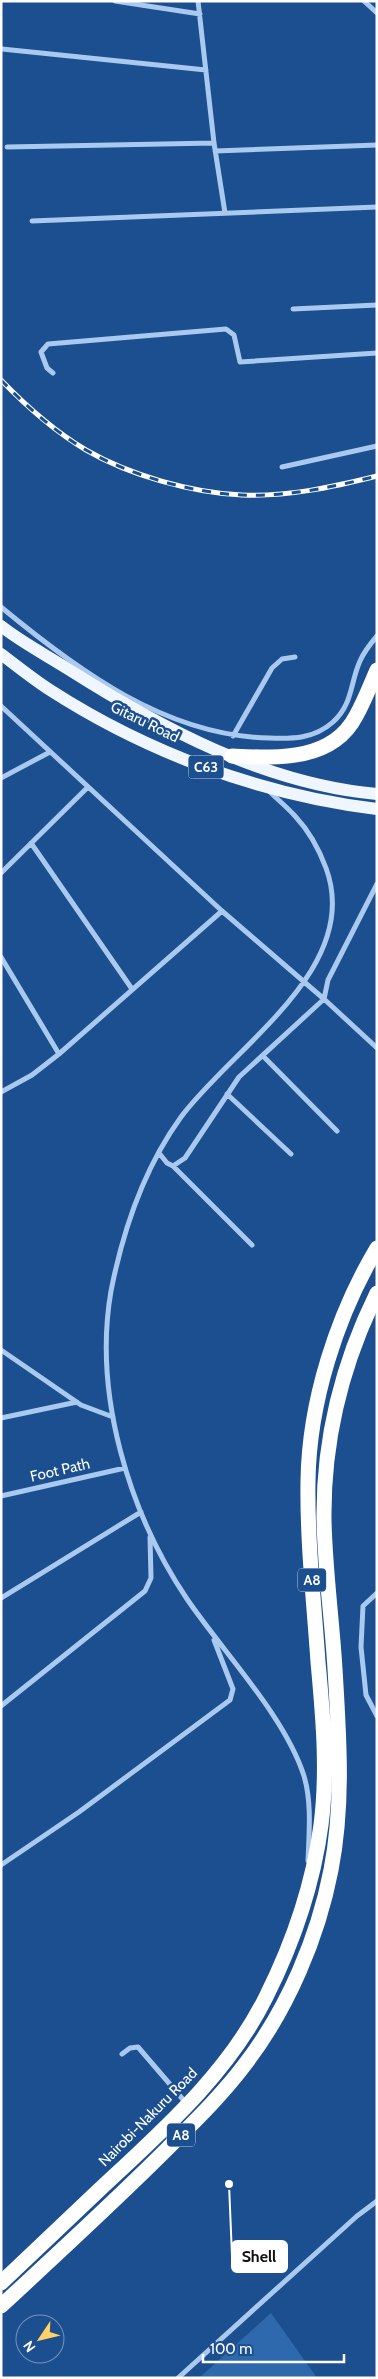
<svg xmlns="http://www.w3.org/2000/svg" width="378" height="2379" viewBox="0 0 378 2379" font-family="Cabin,sans-serif">
  <style>
    .green { fill: #2e69ad }
    .lines { fill: none; stroke-linecap: round; stroke-linejoin: round }
    .street { stroke: #a9c9ee; stroke-width: 5 }
    .primary { stroke: #f0f6ff; stroke-width: 12 }
    .highway { stroke: #fff; stroke-width: 15 }
    .rail-casing { stroke: #fff; stroke-width: 5 }
    .rail { stroke: #1b4f8f; stroke-width: 3; stroke-dasharray: 9; stroke-linecap: butt }
    .labels { text-anchor: middle; dominant-baseline: central; stroke-width: 5; stroke-linejoin: round; paint-order: stroke }
    .shield { fill: #1b4f8f; stroke: #bbcadd; stroke-width: 1 }
    .shield-label { font-size: 14px; font-weight: bold; fill: #fff }
    .street-label { font-size: 15px; fill: #fff; stroke: #1b4f8f }
    .leader { fill: none; stroke: #fff; stroke-width: 2 }
    .callout-dot { fill: #fff; stroke: #1b4f8f; stroke-width: 2 }
    .callout { fill: #fff; stroke: #fff; stroke-width: 2 }
    .callout-label { font-size: 16px; text-anchor: middle; font-weight: bold; fill: #111 }
  </style>
  <rect width="100%" height="100%" fill="#1b4f8f"/>
  <path class="green" d="M271,2313L317,2378H199Z"/>
  <g class="lines">
    <path class="street" d="M115,1L200,14
      M198,1L214,143L225,213
      M364,1L377,13
      M2,49L206,70
      M7,147L214,143
      M215,151L377,145
      M32,221L377,207
      M293,309L377,305
      M53,373L47,368L41,352L48,344L226,329L234,335L240,362L377,353
      M282,467L377,446
      M1,607C77,670 166,736 269,738C292,739 314,739 333,722C353,704 350,683 360,661C364,652 371,643 377,636
      M1,706L222,911L324,999L377,1048
      M233,736L272,668L282,659L295,657
      M1,778L50,752
      M269,791C277,799 287,807 295,816C309,831 319,849 326,868C363,968 233,1047 181,1117C144,1168 123,1230 111,1291C93,1394 129,1513 187,1599C223,1652 285,1716 304,1776C312,1803 309,1833 308,1861
      M31,843L132,989
      M1,873L88,787
      M1,957L59,1054
      M263,1056L337,1131
      M1,1092L32,1075L59,1054L222,911
      M227,1094L291,1154
      M159,1153L167,1163L173,1166L185,1158L239,1077L324,999L328,980L377,884
      M173,1166L252,1245
      M1,1350L81,1405L113,1417
      M1,1418L77,1402
      M1,1496L125,1468
      M377,1593L363,1606L361,1647L366,1695L377,1716
      M1,1598L141,1512
      M1,1706L145,1591L151,1578L150,1537
      M1,1865L79,1812L230,1700L233,1689L214,1640
      M122,2054L130,2048L138,2047L186,2103
      M178,2378L357,2216L377,2201"/>
    <path class="primary" d="M1,626C21,642 46,655 68,669C161,728 265,784 377,794
      M1,654C17,666 33,679 50,690C148,753 261,795 377,809"/>
    <path class="highway" d="M232,756C276,758 332,762 356,716C364,702 370,686 377,670
      M1,2283C34,2252 66,2221 99,2190C161,2132 228,2074 266,1997C293,1943 313,1885 321,1825C328,1771 323,1716 318,1662C314,1602 307,1541 308,1481C309,1402 337,1315 377,1248
      M1,2306C57,2254 114,2202 168,2148C195,2121 223,2094 246,2063C288,2008 318,1937 331,1870C344,1804 339,1736 335,1669C332,1619 325,1570 324,1520C323,1440 342,1364 377,1293"/>
    <defs>
      <path id="rail" d="M1,380C26,406 54,431 86,450C129,475 192,493 242,495C287,497 333,487 377,476"/>
    </defs>
    <use href="#rail" class="rail-casing"/>
    <use href="#rail" class="rail"/>
  </g>
  <g class="labels">
    <g class="shield">
      <rect x="188.5" y="755.5" width="35" height="23" rx="4"/>
      <rect x="298" y="1568.5" width="28" height="23" rx="4"/>
      <rect x="167" y="2123.5" width="28" height="23" rx="4"/>
    </g>
    <g class="shield-label">
      <text x="206" y="767">C63</text>
      <text x="312" y="1580">A8</text>
      <text x="181" y="2135">A8</text>
    </g>
    <g class="street-label">
      <text transform="translate(145 722) rotate(26)">Gitaru Road</text>
      <text transform="translate(60 1470) rotate(-13)">Foot Path</text>
      <text transform="translate(148 2117) rotate(-45)">Nairobi-Nakuru Road</text>
    </g>
  </g>
  <path class="leader" d="M229 2184L232 2256"/>
  <circle class="callout-dot" cx="229" cy="2184" r="5"/>
  <rect class="callout" x="232" y="2241" width="55" height="31" rx="5"/>
  <g class="callout-label">
    <text x="259" y="2262">Shell</text>
  </g>
  <rect width="378" height="2379" fill="none" stroke="#ffffff" stroke-width="5"/>
  <g transform="translate(40 2339) rotate(235)"><circle r="24" fill="#1b4f8f" stroke="#7695bc"/>
  <path d="M0-4L9 19L0 12L-9 19Z" fill="#ffd166"/>
  <text y="-8" font-size="14" font-weight="bold" text-anchor="middle" fill="#ffffff">N</text>
  </g>
  <path d="M203 2354v8h141v-8" fill="none" stroke="#ffffff" stroke-width="2.5"/>
  <text x="210" y="2354" font-size="15" fill="#ffffff" stroke="#1b4f8f" stroke-width="4" paint-order="stroke">100 m</text>
</svg>
